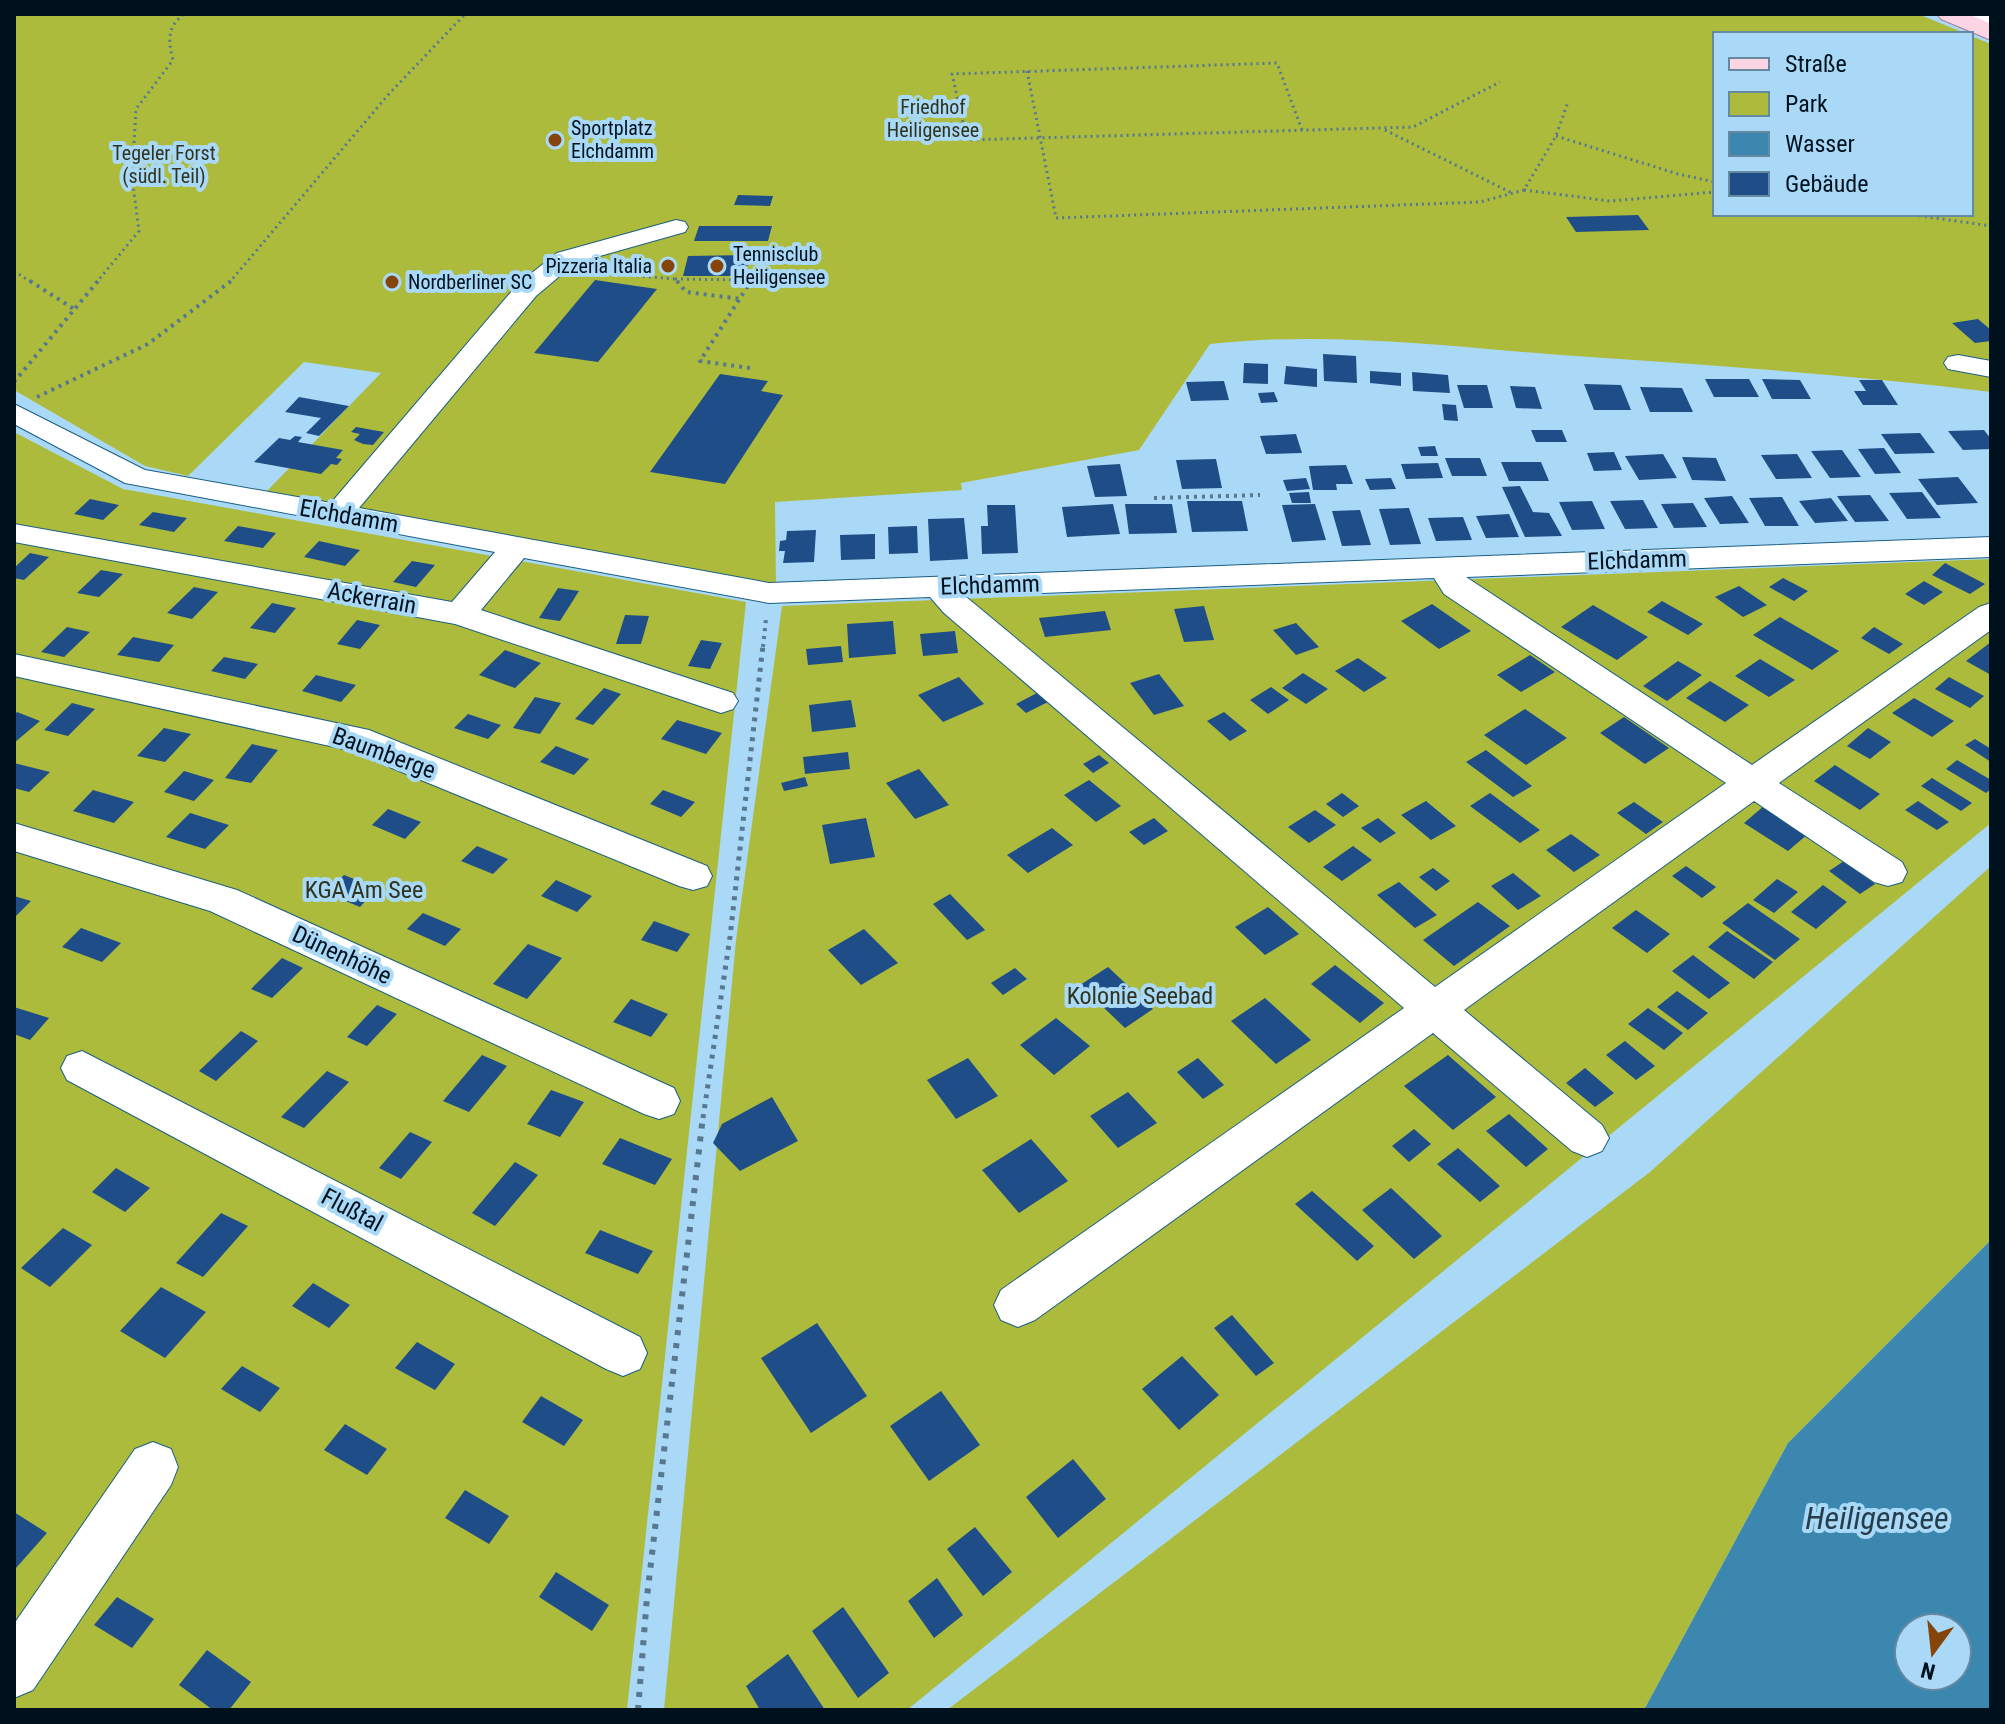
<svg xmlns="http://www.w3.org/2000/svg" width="2005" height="1724" viewBox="0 0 2005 1724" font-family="'Roboto Condensed',sans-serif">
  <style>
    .green { fill: #adbb3c }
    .water { fill: #3b87b0; fill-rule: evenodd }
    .building { fill: #1f4d87 }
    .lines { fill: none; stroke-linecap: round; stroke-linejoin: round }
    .minor-casing { stroke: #1b5f82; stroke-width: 2 }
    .major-casing { stroke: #a27e92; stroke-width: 2 }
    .path-far3 { stroke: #57788e; stroke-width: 3; stroke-dasharray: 2 4; stroke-linecap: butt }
    .path-far2 { stroke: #57788e; stroke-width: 4; stroke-dasharray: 3 5; stroke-linecap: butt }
    .path-far1 { stroke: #57788e; stroke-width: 5; stroke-dasharray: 4 6; stroke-linecap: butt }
    .path { stroke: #57788e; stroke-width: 6; stroke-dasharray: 5 8; stroke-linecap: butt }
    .minor { fill: #fff; fill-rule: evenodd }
    .major { fill: #fbd5e3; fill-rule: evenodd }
    .poi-dot { fill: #84440a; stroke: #a9d9f7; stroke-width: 3 }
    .labels { text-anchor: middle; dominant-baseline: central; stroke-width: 8; stroke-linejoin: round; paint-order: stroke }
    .far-park-label { font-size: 20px; fill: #30341d; stroke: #a9d9f7 }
    .far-poi-label { font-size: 20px; fill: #00111e; stroke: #a9d9f7; text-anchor: start }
    .street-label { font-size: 24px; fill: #00111e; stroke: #a9d9f7 }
    .park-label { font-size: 24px; fill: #30341d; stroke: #a9d9f7 }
    .near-water-label { font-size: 32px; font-style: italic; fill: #263e4c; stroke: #a9d9f7 }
  </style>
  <rect width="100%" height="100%" fill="#a9d9f7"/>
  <path class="green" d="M14,14H1918L1967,34H1715V214H1971V36L1991,44V392C1848,374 1705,365 1561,355C1445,346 1326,331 1210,344L1139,450L961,483L962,490L775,502L776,586L267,491L381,373L304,362L188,476L145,466L14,390Z
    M14,432L123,489L746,602L627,1710H14Z
    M1991,559V823L907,1710H664L736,940L782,606Z
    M1991,866V1240L1788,1443L1644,1710H947L1650,1172Z"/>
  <path class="water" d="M1991,1240V1710H1644L1788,1443ZM1909,1628H1957V1676H1909Z"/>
  <path class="building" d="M738,195L773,196L770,206L734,205Z
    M1638,215L1649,230L1576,232L1566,217Z
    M699,226H772L768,241H694Z
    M750,255L745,276H683L688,256Z
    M595,280L657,289L598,362L534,353Z
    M1978,319L1991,330V341L1975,343L1952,323Z
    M1323,354L1356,356L1357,383L1324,381Z
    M1244,363L1268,364V384L1243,383Z
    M1286,366L1317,369V387L1284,384Z
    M1370,371L1401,373V386L1370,383Z
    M1412,372L1448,375L1450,393L1413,391Z
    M720,374L768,381L761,391L783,395L725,484L650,472Z
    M1705,379H1749L1759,397H1714Z
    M1762,379L1800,380L1811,399H1772Z
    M1859,380H1882L1898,405H1863L1854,391H1866Z
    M1224,381L1229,400L1191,401L1186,382Z
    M1584,384L1621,385L1631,410H1594Z
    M1457,385H1487L1493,408H1464Z
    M1510,386L1535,387L1542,409L1516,408Z
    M1640,387L1682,388L1693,412H1650Z
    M1274,392L1278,402L1261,403L1258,393Z
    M299,397L349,406L319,436L306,433L321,418L285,412Z
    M1442,404L1456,405L1458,421L1444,420Z
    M356,427L384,432L373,445L363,444L354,440L360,434L351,432Z
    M1531,430H1562L1567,442H1536Z
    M1984,430L1991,439V449L1963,450L1948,431Z
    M1920,433L1935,453L1895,454L1881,434Z
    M1296,434L1302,453L1266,454L1260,436Z
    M295,436L302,437L298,442L343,450L336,458L342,459L337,465L331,464L321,474L254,462L279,438L290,440Z
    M1435,446L1438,456H1421L1418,447Z
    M1884,448L1901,473L1875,474L1858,449Z
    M1842,450L1861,477L1830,478L1811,451Z
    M1614,452L1622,470L1594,471L1587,453Z
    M1663,454L1677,478L1639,480L1625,456Z
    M1797,454L1812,478L1776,479L1761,455Z
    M1682,457L1716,458L1726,481L1692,480Z
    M1445,458H1480L1487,476H1452Z
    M1216,459L1222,488L1182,489L1176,460Z
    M1501,462H1541L1549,481H1509Z
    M1438,463L1443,478L1406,479L1401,464Z
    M1120,464L1127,496L1095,497L1087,466Z
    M1346,465L1353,484H1336L1337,490H1313L1309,466Z
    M1958,477L1978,503L1937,505L1918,479Z
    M1306,478L1310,489L1287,491L1283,480Z
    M1391,478L1396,489L1370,490L1365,479Z
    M1520,486L1533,512L1549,513L1562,536L1525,537L1502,487Z
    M1309,492L1311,503H1292L1289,493Z
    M1922,492L1941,518L1907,519L1889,493Z
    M1870,495L1889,521L1855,522L1837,496Z
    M1732,496L1749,523L1720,524L1704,498Z
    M1782,497L1799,526H1765L1749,498Z
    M1831,498L1848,521L1815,523L1799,501Z
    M90,499L119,505L103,520L74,514Z
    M1643,500L1658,528L1625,529L1610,501Z
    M1187,501H1242L1248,531L1192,532Z
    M1592,501L1605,529L1572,530L1559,502Z
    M1693,503L1707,527L1674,528L1661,504Z
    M1113,504L1120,534L1067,537L1062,507Z
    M1125,504H1172L1177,533L1129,534Z
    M1315,504L1326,540L1292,542L1282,505Z
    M987,505H1015L1018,553L982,554L981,526H988Z
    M1409,508L1421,544L1390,545L1379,509Z
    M1360,510L1371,545L1342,546L1332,511Z
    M153,512L187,518L174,532L139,525Z
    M1509,514L1519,537L1486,538L1476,516Z
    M1463,517L1472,540L1436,541L1428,518Z
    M964,518L968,559L930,561L928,519Z
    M238,526L276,533L263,548L224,541Z
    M917,526L918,553L889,554L888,527Z
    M816,530L814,562L783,563L785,551H779L780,541L786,540L787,531Z
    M875,534V559L841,560L840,535Z
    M319,541L360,550L345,566L304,557Z
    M30,553L49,557L24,580L14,578V568Z
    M412,561L435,565L416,587L393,582Z
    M1945,563L1985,584L1970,594L1932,575Z
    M101,570L123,574L99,597L77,593Z
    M1783,578L1808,591L1794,601L1769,587Z
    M1924,581L1943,592L1924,605L1905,594Z
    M1739,586L1767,605L1743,617L1715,597Z
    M194,587L218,592L192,619L167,613Z
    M558,588L579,591L560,621L539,618Z
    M1662,601L1703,624L1688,635L1647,612Z
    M272,603L296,608L275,633L250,628Z
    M1432,604L1471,631L1439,649L1401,621Z
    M1593,605L1648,637L1617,660L1561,627Z
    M1204,606L1214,640L1184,642L1174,609Z
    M1105,611L1111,630L1045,637L1039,618Z
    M625,615L649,616L641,644H616Z
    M1780,617L1839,651L1812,670L1753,635Z
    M357,620L380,625L360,649L337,644Z
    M893,621L896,654L849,658L847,624Z
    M1296,623L1319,647L1296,655L1273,630Z
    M67,627L90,632L64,657L41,652Z
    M1874,627L1903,644L1889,654L1861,638Z
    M955,631L958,653L923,656L920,634Z
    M133,637L174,645L159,662L117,655Z
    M701,640L722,643L710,669L688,666Z
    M1991,642V675L1966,661Z
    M841,646L843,662L808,665L806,649Z
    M505,650L541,663L515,688L479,675Z
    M1530,655L1555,672L1521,692L1497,675Z
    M224,657L258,664L245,679L211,671Z
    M1358,658L1387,678L1364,692L1335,671Z
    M1760,659L1795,680L1769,697L1735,676Z
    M1678,661L1702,675L1667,701L1643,686Z
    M1303,673L1328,689L1306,704L1282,688Z
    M1159,674L1184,706L1154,715L1130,683Z
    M316,675L356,685L341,702L302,691Z
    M959,677L984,704L943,722L918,695Z
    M1949,677L1984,696L1970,708L1935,689Z
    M1710,681L1749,705L1725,722L1686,698Z
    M1271,687L1289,700L1268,714L1250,700Z
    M604,688L621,694L593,725L575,719Z
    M1037,693L1048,702L1026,713L1016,704Z
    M535,697L561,703L540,734L513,728Z
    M1914,698L1954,721L1932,737L1892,713Z
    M851,700L856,727L812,732L809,705Z
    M72,703L95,709L68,736L44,730Z
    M1525,709L1567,738L1526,765L1484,735Z
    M17,712L40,721L14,743V715Z
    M1224,712L1247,731L1230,741L1207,721Z
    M468,714L501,725L488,739L454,728Z
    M1624,717L1669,748L1645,764L1600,733Z
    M677,720L722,733L706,754L661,739Z
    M164,728L191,734L165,762L137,756Z
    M1868,728L1891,742L1870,759L1847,746Z
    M1975,739L1991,749V762L1965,745Z
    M252,744L278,750L251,783L225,778Z
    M556,746L589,759L574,775L540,762Z
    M1486,750L1532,786L1513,797L1466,762Z
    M848,752L850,769L805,774L803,757Z
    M1099,755L1109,763L1093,773L1083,764Z
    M1957,760L1991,780V789L1986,793L1946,769Z
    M14,763L50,772L29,792L14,788Z
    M1835,765L1880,794L1860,810L1814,781Z
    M919,769L949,805L915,819L886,783Z
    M184,771L214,780L194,801L164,792Z
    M805,777L808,786L784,791L781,783Z
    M1932,778L1972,803L1961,811L1921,786Z
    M1089,780L1121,806L1096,822L1064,795Z
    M93,790L134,802L114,823L73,811Z
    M663,790L695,802L681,817L650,804Z
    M1342,793L1359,806L1343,817L1326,804Z
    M1490,793L1540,830L1520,843L1470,806Z
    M1426,801L1456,826L1431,840L1401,815Z
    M1918,801L1949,822L1937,830L1905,810Z
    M1634,802L1663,822L1646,834L1617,813Z
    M1765,805L1809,833L1788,851L1744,823Z
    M388,809L421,822L405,839L372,825Z
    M1315,810L1336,825L1309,843L1288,827Z
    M190,813L229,825L205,849L166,837Z
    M866,818L875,857L830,864L822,825Z
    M1154,818L1168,831L1144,845L1129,832Z
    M1378,818L1396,833L1380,843L1361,828Z
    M1052,828L1073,845L1028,873L1007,855Z
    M1571,834L1600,855L1574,872L1546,850Z
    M477,846L508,859L493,874L461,861Z
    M1353,846L1372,860L1342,881L1323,867Z
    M1844,861L1875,884L1860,894L1829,871Z
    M1686,866L1716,887L1702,898L1672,876Z
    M1433,868L1450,881L1436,891L1419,877Z
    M1513,873L1541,896L1518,910L1491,886Z
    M344,875L377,888L360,907L326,893Z
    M1777,879L1798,892L1774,913L1753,900Z
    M556,880L592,896L577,912L541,896Z
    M1399,882L1437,915L1415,928L1377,895Z
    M1823,885L1847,902L1816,929L1791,912Z
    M950,894L985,930L967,940L933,904Z
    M14,896L31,901L14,918Z
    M1478,902L1510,926L1454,966L1423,940Z
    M1748,903L1800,939L1775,960L1722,923Z
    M1268,907L1299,934L1265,955L1235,927Z
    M1636,910L1670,934L1647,953L1612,928Z
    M423,913L461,929L445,946L407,929Z
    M654,921L690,934L677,952L641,940Z
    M81,928L121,943L102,962L62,947Z
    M864,929L898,963L861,985L828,950Z
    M1727,931L1773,962L1754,979L1708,947Z
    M528,944L562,958L527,999L493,984Z
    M1693,955L1730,983L1709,999L1672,971Z
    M282,958L303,968L272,998L251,989Z
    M1335,965L1384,1003L1360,1023L1311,984Z
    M1108,967L1153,1009L1125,1028L1080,985Z
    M1015,968L1027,979L1003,995L991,983Z
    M1677,991L1708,1013L1688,1030L1657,1007Z
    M1265,998L1311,1040L1276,1064L1231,1021Z
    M631,999L668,1014L651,1037L613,1022Z
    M377,1005L397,1014L367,1046L347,1037Z
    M14,1007L49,1018L30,1040L14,1034Z
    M1648,1008L1683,1033L1664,1050L1628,1024Z
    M1056,1018L1090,1046L1054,1075L1020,1045Z
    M241,1031L258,1041L216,1081L199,1071Z
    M1625,1041L1655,1066L1636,1080L1606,1055Z
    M482,1055L507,1066L469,1112L443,1101Z
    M1448,1055L1496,1097L1453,1130L1404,1086Z
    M968,1058L998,1096L956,1119L927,1080Z
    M1198,1058L1224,1085L1203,1099L1177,1072Z
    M1585,1068L1614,1093L1595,1107L1566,1083Z
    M327,1071L349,1082L304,1128L281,1117Z
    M551,1090L584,1102L560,1137L527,1124Z
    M1128,1092L1157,1123L1118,1148L1090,1116Z
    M772,1097L798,1141L740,1171L713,1143L722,1124Z
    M1509,1114L1548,1149L1526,1167L1486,1131Z
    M1414,1129L1431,1144L1409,1162L1392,1146Z
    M410,1132L432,1142L401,1179L379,1168Z
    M620,1138L672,1159L655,1185L602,1164Z
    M1031,1139L1068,1181L1019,1213L982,1170Z
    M1458,1148L1500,1186L1480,1202L1437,1164Z
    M515,1162L538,1175L495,1226L472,1213Z
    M116,1168L150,1188L125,1212L92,1192Z
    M1391,1188L1442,1236L1414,1259L1362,1210Z
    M1312,1191L1374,1246L1357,1261L1295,1204Z
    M221,1213L248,1226L203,1277L176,1263Z
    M63,1228L92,1245L50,1287L21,1268Z
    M600,1230L653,1251L638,1274L585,1253Z
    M313,1283L350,1305L329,1328L292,1306Z
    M161,1287L206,1312L165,1358L120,1331Z
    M1232,1315L1274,1363L1256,1376L1214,1328Z
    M817,1323L867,1396L811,1433L761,1358Z
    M417,1342L455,1364L435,1390L395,1368Z
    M1182,1356L1219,1395L1179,1430L1142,1389Z
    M242,1366L280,1388L260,1412L221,1389Z
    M941,1391L980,1445L929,1481L890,1426Z
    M541,1396L583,1420L564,1446L522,1422Z
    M345,1424L387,1449L367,1475L324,1450Z
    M1073,1459L1106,1499L1058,1538L1026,1497Z
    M465,1490L509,1516L489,1544L445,1518Z
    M14,1512L47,1533L16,1568L14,1567Z
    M975,1527L1012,1572L983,1596L947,1549Z
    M556,1572L609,1605L592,1631L539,1597Z
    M937,1578L963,1615L934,1638L908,1601Z
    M117,1597L154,1619L132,1648L94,1625Z
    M843,1607L889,1673L858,1698L812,1631Z
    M207,1650L251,1682L229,1710H213L179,1685Z
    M788,1654L825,1710H760L746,1686Z"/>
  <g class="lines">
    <defs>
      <path id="minor" d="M1976,14H1991V23L1968,28L1958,22L1961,18Z
        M676,220L685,222L688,227L685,232L575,263L536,296L359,508L769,583L1991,537V557L1466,577L1752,765L1979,607L1991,603V630L1779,783L1902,862L1907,872L1902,882L1888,886L1874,882L1754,801L1464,1010L1602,1125L1609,1138L1602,1151L1587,1157L1572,1151L1433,1033L1035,1320L1018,1327L1001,1320L994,1305L1001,1290L1404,1008L944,613L930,597L769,603L524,558L481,610L733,693L738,701L733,709L721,713L455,624L14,542V524L452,602L495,552L125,483L14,424V404L145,470L331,503L518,284L557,253ZM1434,578L1444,594L1726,783L1435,987L965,596Z
        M1958,355L1991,361V377L1948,369L1944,363L1948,357Z
        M14,654L369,730L707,866L712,876L707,886L693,890L679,886L348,750L14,676Z
        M14,823L237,890L674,1088L680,1101L674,1114L659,1119L644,1114L210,911L14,851Z
        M82,1051L640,1337L647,1353L640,1369L623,1376L606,1369L67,1080L61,1068L67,1056Z
        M153,1442L171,1449L178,1467L171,1485L33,1690L14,1698V1624L135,1449Z"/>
      <path id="major" d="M1937,14H1969L1991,24V40L1941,19Z"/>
    </defs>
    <use href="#minor" class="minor-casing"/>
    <use href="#major" class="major-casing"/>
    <path class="path-far3" d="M1027,71L1056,218L1480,202L1524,190L1556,136L1568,102
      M1302,130L1277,63L952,74L967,140L1413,127L1500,82
      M1385,130L1512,193
      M1556,136L1678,174L1715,182
      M1524,190L1610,201L1715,192
      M1907,214L1991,226
      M14,271L33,283
      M613,274L675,279L678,283
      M675,279L752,280L750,283
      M96,283L139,231L132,177L136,109L173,60C168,40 167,27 184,14
      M229,283L388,95L465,14"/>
    <path class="path-far2" d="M30,281L74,309
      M677,281L686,292L741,299
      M750,368L700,361L751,281
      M14,382L98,281
      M37,397L148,344L231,281
      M1154,498L1260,495
      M763,647L766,619"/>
    <path class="path-far1" d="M703,1118L730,937L763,645"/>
    <path class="path" d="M638,1710L647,1597L703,1116"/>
    <use href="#minor" class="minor"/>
    <use href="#major" class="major"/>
  </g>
  <g class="poi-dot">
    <circle cx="555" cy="140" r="8"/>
    <circle cx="668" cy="266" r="8"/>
    <circle cx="717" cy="266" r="8"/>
    <circle cx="392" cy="282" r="8"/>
  </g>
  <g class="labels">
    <g class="far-park-label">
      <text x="933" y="107">Friedhof<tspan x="933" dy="23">Heiligensee</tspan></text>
      <text x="164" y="153">Tegeler Forst<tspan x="164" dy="23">(südl. Teil)</tspan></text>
    </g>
    <g class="far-poi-label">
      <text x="571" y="128">Sportplatz<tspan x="571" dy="23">Elchdamm</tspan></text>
      <text x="733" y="254">Tennisclub<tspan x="733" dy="23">Heiligensee</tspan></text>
      <text x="652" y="266" text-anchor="end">Pizzeria Italia</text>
      <text x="408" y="282">Nordberliner SC</text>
    </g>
    <g class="street-label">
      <text transform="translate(349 516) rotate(10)">Elchdamm</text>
      <text transform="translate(1637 560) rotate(-2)">Elchdamm</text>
      <text transform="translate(990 585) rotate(-2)">Elchdamm</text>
      <text transform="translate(372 598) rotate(10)">Ackerrain</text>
      <text transform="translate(384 753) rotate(20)">Baumberge</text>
      <text transform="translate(342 955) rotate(25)">Dünenhöhe</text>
      <text transform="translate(352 1210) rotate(28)">Flußtal</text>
    </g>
    <g class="park-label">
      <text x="364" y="890">KGA Am See</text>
      <text x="1140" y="996">Kolonie Seebad</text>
    </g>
    <g class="near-water-label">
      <text x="1877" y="1518">Heiligensee</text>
    </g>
  </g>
  <rect width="2005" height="1724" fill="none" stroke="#00111e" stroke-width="32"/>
  <rect x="1713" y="32" width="260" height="184" fill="#a9d9f7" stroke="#6589a0" stroke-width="2"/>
  <rect x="1729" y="58" width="40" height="12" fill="#fbd5e3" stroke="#6589a0" stroke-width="2"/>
  <text x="1785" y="72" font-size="24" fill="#00111e">Straße</text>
  <rect x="1729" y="92" width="40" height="24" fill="#adbb3c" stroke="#6589a0" stroke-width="2"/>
  <text x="1785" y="112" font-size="24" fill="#00111e">Park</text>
  <rect x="1729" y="132" width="40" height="24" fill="#3b87b0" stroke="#6589a0" stroke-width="2"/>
  <text x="1785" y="152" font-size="24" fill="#00111e">Wasser</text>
  <rect x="1729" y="172" width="40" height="24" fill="#1f4d87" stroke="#6589a0" stroke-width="2"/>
  <text x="1785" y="192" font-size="24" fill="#00111e">Gebäude</text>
  <g transform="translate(1933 1652) rotate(195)"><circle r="38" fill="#a9d9f7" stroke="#6589a0" stroke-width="2"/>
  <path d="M0-6L14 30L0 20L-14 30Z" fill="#84440a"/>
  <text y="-12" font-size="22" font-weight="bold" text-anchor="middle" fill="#00111e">N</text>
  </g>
</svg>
